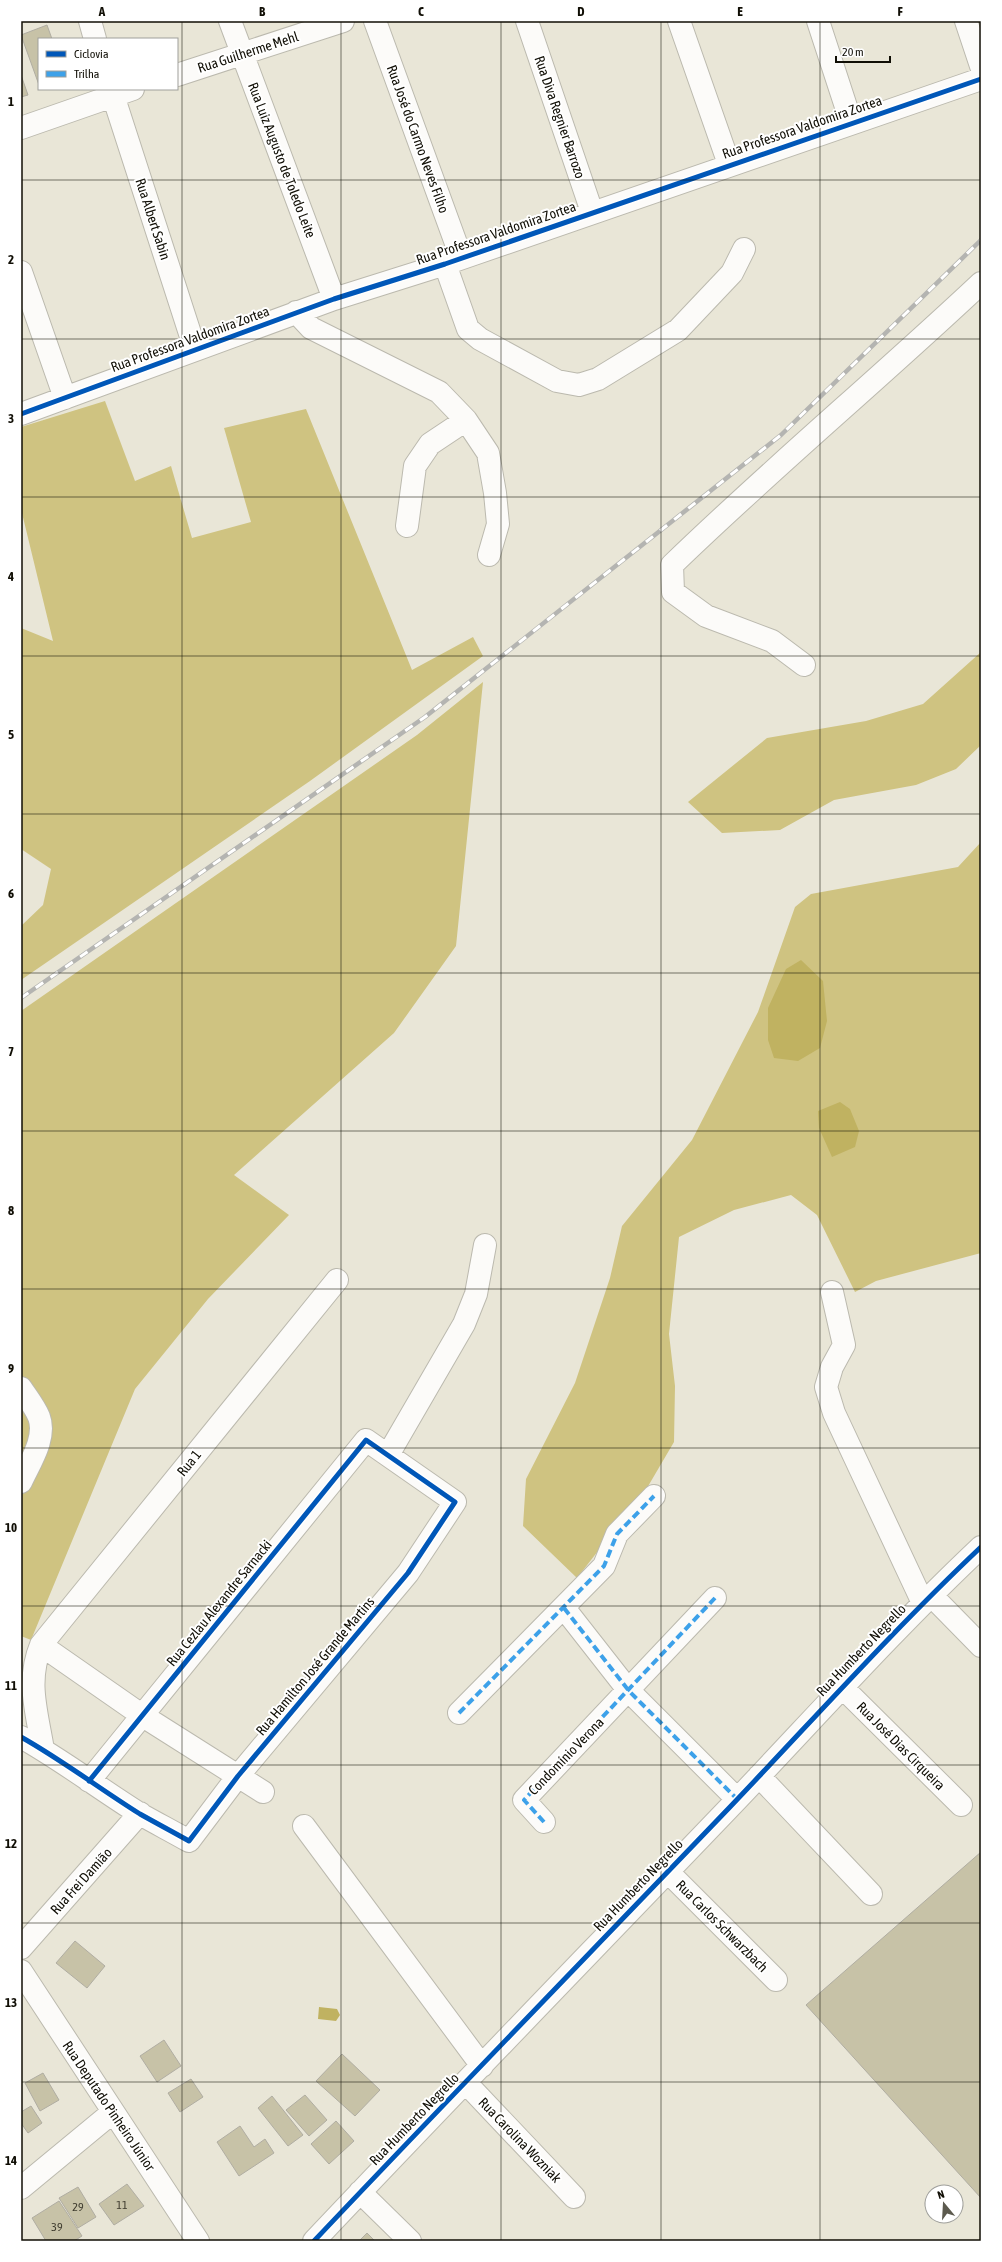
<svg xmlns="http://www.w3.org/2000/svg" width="1002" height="2262" viewBox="0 0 1002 2262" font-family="'Asap Condensed',sans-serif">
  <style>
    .forest { fill: #cfc381 }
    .water { fill: #c0b261 }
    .building { fill: #c7c2a7; stroke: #b0ada2 }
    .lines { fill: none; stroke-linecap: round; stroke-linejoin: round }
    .minor-casing { stroke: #bbb9ae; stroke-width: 24 }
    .minor { stroke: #fcfbf9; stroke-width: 22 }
    .rail-casing { stroke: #b4b4b1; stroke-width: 4.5 }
    .rail { stroke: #fff; stroke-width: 3; stroke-dasharray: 9; stroke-linecap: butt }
    .quiet { stroke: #3da1e9; stroke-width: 4; stroke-dasharray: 8 4; stroke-linecap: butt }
    .cycleway-casing { stroke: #fff; stroke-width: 8 }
    .cycleway { stroke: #0057b8; stroke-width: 5 }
    .grid { fill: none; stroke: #100e05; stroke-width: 1; stroke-opacity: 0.55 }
    .labels { text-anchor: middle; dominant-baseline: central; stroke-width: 4; stroke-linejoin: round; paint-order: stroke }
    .number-label { font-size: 12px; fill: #3e3b2e }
    .street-label { font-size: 14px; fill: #100e05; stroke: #fff }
    .neatline { fill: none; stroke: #100e05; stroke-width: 1.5 }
    .grid-label { font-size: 13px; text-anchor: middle; font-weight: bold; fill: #100e05 }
  </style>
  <rect width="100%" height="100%" fill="#e9e6d7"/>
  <path class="forest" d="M105,401L135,481L171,466L192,538L251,522L224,428L306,409L412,670L473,637L483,656L310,781L21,980V926L43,905L51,869L21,849V628L53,641L21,509V427Z
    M981,652V745L956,769L916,785L834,800L780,830L722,833L688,802L767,738L866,721L923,704Z
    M483,682L456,946L394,1033L234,1175L289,1215L208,1299L135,1389L31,1640L21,1636V1011L417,735Z
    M981,842V1253L876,1281L855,1292L817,1215L791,1195L734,1210L679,1237L669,1334L675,1386L674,1442L647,1488L577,1578L523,1526L526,1479L575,1383L610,1278L622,1226L692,1140L758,1012L795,907L811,894L958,867Z"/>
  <path class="water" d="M801,960L823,981L827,1021L820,1048L798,1061L774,1058L768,1040V1008L786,969Z
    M840,1102L850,1109L859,1131L855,1147L832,1157L819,1128L818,1111Z
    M319,2007L337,2009L340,2015L336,2021L318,2019Z"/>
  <path class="building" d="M47,25L52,39H39V85L21,35Z
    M21,75L28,95L21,97Z
    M981,1852V2198L806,2005Z
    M75,1941L105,1966L87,1988L56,1963Z
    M164,2040L181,2066L157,2082L140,2056Z
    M342,2054L380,2090L355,2116L316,2081Z
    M43,2073L59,2100L40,2111L25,2083Z
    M191,2079L203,2097L180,2112L168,2093Z
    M305,2095L327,2120L309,2136L286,2110Z
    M272,2096L303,2135L288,2146L258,2108Z
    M31,2106L42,2123L28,2133L21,2123V2112Z
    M336,2121L354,2141L329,2164L311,2144Z
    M240,2126L254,2147L265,2139L274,2153L239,2176L217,2142Z
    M127,2184L144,2206L114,2225L99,2204Z
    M78,2187L96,2217L78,2228L59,2198Z
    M59,2201L82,2236L74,2241H46L32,2218Z
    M367,2233L375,2241H359Z"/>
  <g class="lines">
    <defs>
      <path id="minor" d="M90,21L95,39
        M230,21L334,299
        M375,21L461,257
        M527,21L592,212
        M679,21L729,164
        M818,21L851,122
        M966,21L981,66
        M177,75L343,21
        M111,89L195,349
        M21,128L133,89
        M445,264L468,329L480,339L557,381L579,385L598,379L678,330L732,273L744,249
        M21,272L65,398
        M296,312L311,328L439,392L466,420L488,453L495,493L498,524L489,555
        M21,414L334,299L445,264L981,79
        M407,526L415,466L430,444L466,420
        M804,665L772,641L706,616L673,592L672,565C772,468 879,379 981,283
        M832,1292L844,1345L832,1367L826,1387L834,1413L923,1603
        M21,1388C27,1397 35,1407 39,1417C47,1438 29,1464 21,1482
        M388,1455L464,1324L476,1294L485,1245
        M931,1595L981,1646
        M564,1608L629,1691L737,1799
        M41,1645L143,1716L263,1792
        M842,1687L961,1805
        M459,1713L604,1566L617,1534L654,1496
        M21,1737C62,1760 100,1789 140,1814C156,1823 173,1832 189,1841L238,1776L408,1573L455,1502L366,1440L89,1781
        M43,1750C37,1712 26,1682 41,1645L337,1280
        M759,1776L871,1894
        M544,1822L524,1800L715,1598
        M304,1826L482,2066
        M668,1872L776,1980
        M21,1948L140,1813
        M21,1971L198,2241
        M466,2083L574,2197
        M21,2188L113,2112
        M360,2192L410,2241
        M314,2241C451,2096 591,1952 729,1808C813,1720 893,1630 981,1547"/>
    </defs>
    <use href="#minor" class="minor-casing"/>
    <use href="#minor" class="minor"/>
    <defs>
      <path id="rail" d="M21,998L425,717L781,435L981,240"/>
    </defs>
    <use href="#rail" class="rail-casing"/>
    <use href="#rail" class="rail"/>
    <path class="quiet" d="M564,1608L629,1691L737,1799
      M459,1713L604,1566L617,1534L654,1496
      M544,1822L524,1800L715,1598"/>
    <defs>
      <path id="cycleway" d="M21,414L334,299L445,264L981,79
        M21,1737C62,1760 100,1789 140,1814C156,1823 173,1832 189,1841L238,1776L408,1573L455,1502L366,1440L89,1781
        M314,2241C451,2096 591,1952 729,1808C813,1720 893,1630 981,1547"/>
    </defs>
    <use href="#cycleway" class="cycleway-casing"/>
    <use href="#cycleway" class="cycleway"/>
  </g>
  <path class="grid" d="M182,21V2241M341,21V2241M501,21V2241M661,21V2241M820,21V2241M21,180H981M21,339H981M21,497H981M21,656H981M21,814H981M21,973H981M21,1131H981M21,1289H981M21,1448H981M21,1606H981M21,1765H981M21,1923H981M21,2082H981"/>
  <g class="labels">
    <g class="number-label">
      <text x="122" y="2205">11</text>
      <text x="78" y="2207">29</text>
      <text x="57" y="2227">39</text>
    </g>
    <g class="street-label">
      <text transform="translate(248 52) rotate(-18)">Rua Guilherme Mehl</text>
      <text transform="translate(560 117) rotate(71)">Rua Diva Regnier Barrozo</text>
      <text transform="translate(802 127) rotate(-19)">Rua Professora Valdomira Zortea</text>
      <text transform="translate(418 139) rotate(70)">Rua José do Carmo Neves Filho</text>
      <text transform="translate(282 160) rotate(69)">Rua Luiz Augusto de Toledo Leite</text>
      <text transform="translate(153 219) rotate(72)">Rua Albert Sabin</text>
      <text transform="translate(496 233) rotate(-19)">Rua Professora Valdomira Zortea</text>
      <text transform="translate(190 339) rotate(-20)">Rua Professora Valdomira Zortea</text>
      <text transform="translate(189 1463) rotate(-51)">Rua 1</text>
      <text transform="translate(219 1603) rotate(-51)">Rua Cezlau Alexandre Sarnacki</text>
      <text transform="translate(861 1650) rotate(-46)">Rua Humberto Negrello</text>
      <text transform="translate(315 1666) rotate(-50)">Rua Hamilton José Grande Martins</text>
      <text transform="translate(901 1746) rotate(45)">Rua José Dias Cirqueira</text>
      <text transform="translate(566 1756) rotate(-46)">Condomínio Verona</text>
      <text transform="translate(81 1881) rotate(-48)">Rua Frei Damião</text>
      <text transform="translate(638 1885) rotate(-46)">Rua Humberto Negrello</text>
      <text transform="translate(722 1926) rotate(45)">Rua Carlos Schwarzbach</text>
      <text transform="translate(109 2106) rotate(56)">Rua Deputado Pinheiro Júnior</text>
      <text transform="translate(414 2119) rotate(-46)">Rua Humberto Negrello</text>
      <text transform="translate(520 2140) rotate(46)">Rua Carolina Wozniak</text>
    </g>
  </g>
  <rect width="1002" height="2262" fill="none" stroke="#ffffff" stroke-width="44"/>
  <rect x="38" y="38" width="140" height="52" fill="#ffffff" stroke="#9f9f9b"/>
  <rect x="46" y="51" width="20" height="6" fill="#0057b8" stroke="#9f9f9b"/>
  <text x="74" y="58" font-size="12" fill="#100e05">Ciclovia</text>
  <rect x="46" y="71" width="20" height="6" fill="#3da1e9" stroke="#9f9f9b"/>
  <text x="74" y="78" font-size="12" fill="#100e05">Trilha</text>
  <g transform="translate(944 2204) rotate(342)"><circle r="19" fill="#ffffff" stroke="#9f9f9b"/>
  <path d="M0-3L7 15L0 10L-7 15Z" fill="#5c5a4e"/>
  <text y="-6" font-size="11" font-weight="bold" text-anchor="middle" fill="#100e05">N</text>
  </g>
  <path d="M836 56v6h54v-6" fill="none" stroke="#100e05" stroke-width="2"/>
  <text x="842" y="56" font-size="12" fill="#100e05" stroke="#ffffff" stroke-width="3" paint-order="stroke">20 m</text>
  <rect x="22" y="22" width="958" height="2218" class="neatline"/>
  <g class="grid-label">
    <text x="102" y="16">A</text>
    <text x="262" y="16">B</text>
    <text x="421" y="16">C</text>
    <text x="581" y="16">D</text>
    <text x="740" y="16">E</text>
    <text x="900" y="16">F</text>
    <text x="11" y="106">1</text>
    <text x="11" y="264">2</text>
    <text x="11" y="423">3</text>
    <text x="11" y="581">4</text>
    <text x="11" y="739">5</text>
    <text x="11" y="898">6</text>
    <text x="11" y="1056">7</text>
    <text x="11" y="1215">8</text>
    <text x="11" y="1373">9</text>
    <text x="11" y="1532">10</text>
    <text x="11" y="1690">11</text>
    <text x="11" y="1848">12</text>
    <text x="11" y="2007">13</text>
    <text x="11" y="2165">14</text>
  </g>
</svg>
